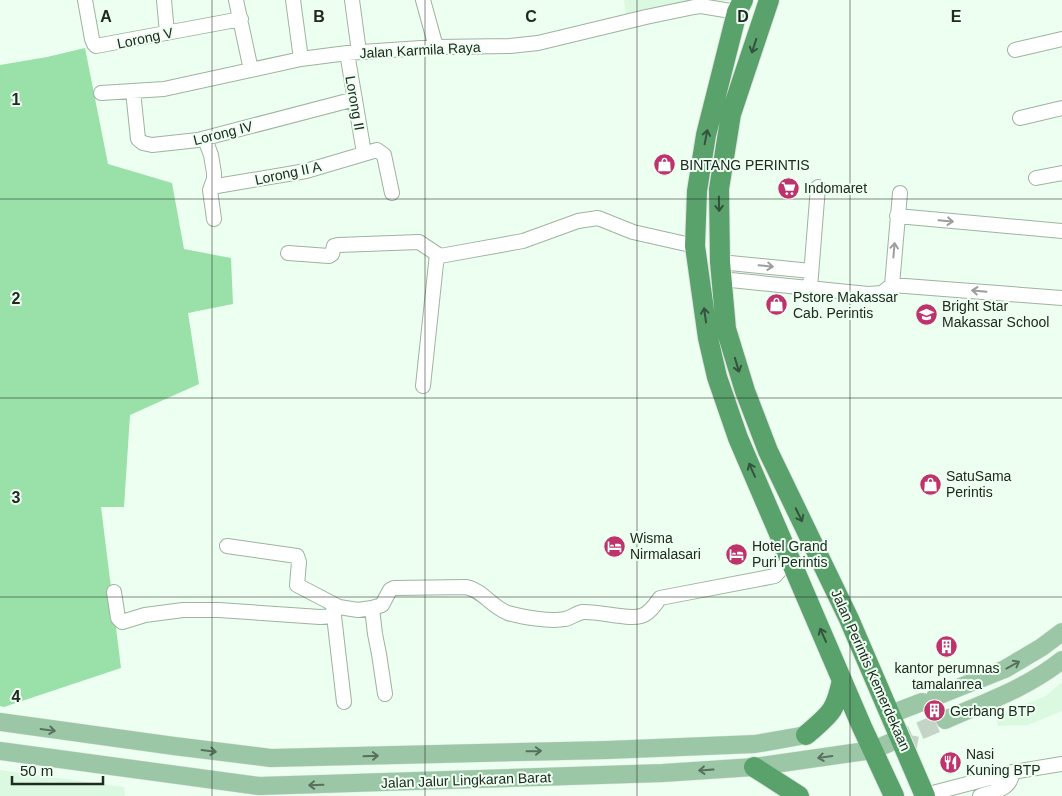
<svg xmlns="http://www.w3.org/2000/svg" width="1062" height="796" viewBox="0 0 1062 796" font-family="Helvetica,sans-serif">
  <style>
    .built { fill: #dbf8e0 }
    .green { fill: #99e1a9 }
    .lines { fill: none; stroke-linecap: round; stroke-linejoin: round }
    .major-tunnel { stroke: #c4d4c7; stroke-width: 18; stroke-dasharray: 18 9; stroke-linecap: butt }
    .minor-casing { stroke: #9eb3a1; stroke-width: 16 }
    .major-casing { stroke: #e4e5e4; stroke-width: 19 }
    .highway-casing { stroke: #e4e5e4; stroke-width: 22 }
    .minor { stroke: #fff; stroke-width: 14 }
    .major { stroke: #9bc7a7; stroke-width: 18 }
    .highway { stroke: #59a26c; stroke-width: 20 }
    .oneway { stroke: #34533c }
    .oneway2 { stroke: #9b9f9c }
    .oneway3 { stroke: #57705e }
    .grid { fill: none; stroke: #202922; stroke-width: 1; stroke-opacity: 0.55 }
    .labels { text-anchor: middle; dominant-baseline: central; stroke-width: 4; stroke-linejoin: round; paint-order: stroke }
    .street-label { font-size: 14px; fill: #202922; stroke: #edfff0 }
    .poi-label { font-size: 14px; fill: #202922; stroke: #edfff0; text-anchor: start }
    .grid-label { font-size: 16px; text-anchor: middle; font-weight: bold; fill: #202922; stroke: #edfff0; stroke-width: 4; stroke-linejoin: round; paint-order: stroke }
  </style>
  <rect width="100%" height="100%" fill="#edfff0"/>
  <path class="built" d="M624,0H732L626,15Z
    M1062,682V711L1028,725L998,726L996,715L1046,696Z
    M0,770L124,787L125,796H0Z"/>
  <path class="green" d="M85,48L108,164L172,183L184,249L231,258L233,304L188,313L199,384L130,415L124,507H101L121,668L4,707L0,706V65L47,57Z"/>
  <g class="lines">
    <path class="major-tunnel" d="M907,751L910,735L945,720"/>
    <defs>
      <path id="minor" d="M85,0L92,39L94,44L96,46L241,19
        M164,0L167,33
        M236,0L251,70
        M293,0L301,59
        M352,0L359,52
        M423,0L436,47
        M1015,50L1062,39
        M347,53L364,153
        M133,91L138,139L143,143L152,145L198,140L355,99
        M101,93L164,89L301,59L347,53L436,47L510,46L538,43L646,17L694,7L701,6L737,12
        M1020,118L1062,108
        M205,139L211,155L214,173V179L210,190L214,219
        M1036,178L1062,173
        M211,187L306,171L377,150L384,155L392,193
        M897,216L1062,231
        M288,253L329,256L332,254L334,246L338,245L419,242L440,256L523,241L578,221L598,218L633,232L695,246
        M720,262L811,271
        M721,279L868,294L882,293L892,285L1062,298
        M892,285L900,193
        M810,288L818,187
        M423,386L437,254
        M227,546L297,556L299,562L297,585L339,607L358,610L372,608L382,605L390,590L394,588L466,587C483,590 491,607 508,613C521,617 551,622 565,619C571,618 576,613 583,612C599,611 627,620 641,616C649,614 655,605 660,598L775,576L790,558
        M114,592L118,618L122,622L145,615L183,610H219L320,617L334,616L333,605
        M372,608L375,634L379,654L385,694
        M334,616L344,702
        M925,795L1013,772L1062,764
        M980,796C997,790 1009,791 1013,772"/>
      <path id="major" d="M935,697L1005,669L1042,647L1062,632
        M891,714L922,702
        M945,720C986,702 1027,688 1062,660
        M0,722L174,746L271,758L607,750L755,744L806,735
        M0,751L259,786L663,773L754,767L873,750L901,738"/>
      <path id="highway" d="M743,0L737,12L706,135L697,191L695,246L708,338L717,377L738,438L862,727L894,796
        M769,0L731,114L719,189L720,262L726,329L745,391L768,451L849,619L925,796
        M806,735C830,714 835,713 842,680
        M754,767L799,796"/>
    </defs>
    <use href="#minor" class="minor-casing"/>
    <use href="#major" class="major-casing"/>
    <use href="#highway" class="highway-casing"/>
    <use href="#minor" class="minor"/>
    <use href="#major" class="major"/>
    <use href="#highway" class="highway"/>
  </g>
  <defs><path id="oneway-shaft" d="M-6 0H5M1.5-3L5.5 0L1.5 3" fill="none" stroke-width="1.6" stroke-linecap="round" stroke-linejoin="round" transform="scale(1.25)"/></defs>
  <g class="oneway">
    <use href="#oneway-shaft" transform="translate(754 46) rotate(108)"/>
    <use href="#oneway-shaft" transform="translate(706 137) rotate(-79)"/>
    <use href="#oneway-shaft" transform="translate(719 204) rotate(89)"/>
    <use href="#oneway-shaft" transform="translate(705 315) rotate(-98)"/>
    <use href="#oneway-shaft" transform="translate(737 365) rotate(73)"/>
    <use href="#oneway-shaft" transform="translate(752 470) rotate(-114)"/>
    <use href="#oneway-shaft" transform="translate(799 515) rotate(64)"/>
    <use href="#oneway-shaft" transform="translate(823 635) rotate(-114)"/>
  </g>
  <g class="oneway2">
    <use href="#oneway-shaft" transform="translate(946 221) rotate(5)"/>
    <use href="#oneway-shaft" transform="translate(894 250) rotate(-85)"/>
    <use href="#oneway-shaft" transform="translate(766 266) rotate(6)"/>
    <use href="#oneway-shaft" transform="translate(979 291) rotate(-175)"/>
  </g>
  <g class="oneway3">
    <use href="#oneway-shaft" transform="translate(1013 665) rotate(-29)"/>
    <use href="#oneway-shaft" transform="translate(48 730) rotate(8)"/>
    <use href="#oneway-shaft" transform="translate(209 751) rotate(7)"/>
    <use href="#oneway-shaft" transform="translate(534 751) rotate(-1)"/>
    <use href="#oneway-shaft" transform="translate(371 756) rotate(-2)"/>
    <use href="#oneway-shaft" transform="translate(825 757) rotate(172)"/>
    <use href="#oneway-shaft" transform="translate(706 770) rotate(176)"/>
    <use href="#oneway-shaft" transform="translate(316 785) rotate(178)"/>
  </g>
  <path class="grid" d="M212,0V796M425,0V796M637,0V796M850,0V796M0,199H1062M0,398H1062M0,597H1062"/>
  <defs>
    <symbol id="shop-disc" viewBox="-11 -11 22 22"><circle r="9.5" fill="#be336b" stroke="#edfff0"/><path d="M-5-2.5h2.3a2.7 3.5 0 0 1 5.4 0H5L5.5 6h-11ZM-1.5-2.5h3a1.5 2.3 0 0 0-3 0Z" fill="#fff"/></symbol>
    <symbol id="supermarket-disc" viewBox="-11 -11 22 22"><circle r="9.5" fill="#be336b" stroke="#edfff0"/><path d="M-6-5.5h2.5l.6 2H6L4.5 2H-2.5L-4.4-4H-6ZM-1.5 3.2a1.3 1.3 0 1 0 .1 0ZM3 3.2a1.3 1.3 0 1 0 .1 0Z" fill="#fff"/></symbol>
    <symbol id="school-disc" viewBox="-11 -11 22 22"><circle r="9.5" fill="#be336b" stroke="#edfff0"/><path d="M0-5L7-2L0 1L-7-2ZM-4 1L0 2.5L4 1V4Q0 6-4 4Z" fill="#fff"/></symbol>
    <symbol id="hotel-disc" viewBox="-11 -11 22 22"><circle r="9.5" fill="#be336b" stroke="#edfff0"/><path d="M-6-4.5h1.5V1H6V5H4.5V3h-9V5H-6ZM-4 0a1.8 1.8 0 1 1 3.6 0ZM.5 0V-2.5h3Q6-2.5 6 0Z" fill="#fff"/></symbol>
    <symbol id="building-disc" viewBox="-11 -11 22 22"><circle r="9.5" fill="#be336b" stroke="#edfff0"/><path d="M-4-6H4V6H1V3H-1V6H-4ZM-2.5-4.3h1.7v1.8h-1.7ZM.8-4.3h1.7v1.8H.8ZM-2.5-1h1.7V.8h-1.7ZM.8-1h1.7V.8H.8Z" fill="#fff"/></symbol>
    <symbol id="restaurant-disc" viewBox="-11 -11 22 22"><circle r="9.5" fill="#be336b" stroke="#edfff0"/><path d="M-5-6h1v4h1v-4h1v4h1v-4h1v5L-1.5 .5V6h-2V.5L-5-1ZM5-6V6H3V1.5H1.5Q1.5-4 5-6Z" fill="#fff"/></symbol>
  </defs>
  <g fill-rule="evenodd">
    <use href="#shop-disc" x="652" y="152" width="25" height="25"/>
    <use href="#supermarket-disc" x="776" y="176" width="25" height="25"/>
    <use href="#shop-disc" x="764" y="292" width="25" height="25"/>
    <use href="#school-disc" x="914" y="302" width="25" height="25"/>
    <use href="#shop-disc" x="918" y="472" width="25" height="25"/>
    <use href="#hotel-disc" x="602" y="534" width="25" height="25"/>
    <use href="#hotel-disc" x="724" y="542" width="25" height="25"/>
    <use href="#building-disc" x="934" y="634" width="25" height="25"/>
    <use href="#building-disc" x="922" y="698" width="25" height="25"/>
    <use href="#restaurant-disc" x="938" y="750" width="25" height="25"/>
  </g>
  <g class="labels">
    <g class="street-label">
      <text transform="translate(145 38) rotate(-12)">Lorong V</text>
      <text transform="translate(420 50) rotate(-3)">Jalan Karmila Raya</text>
      <text transform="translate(355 103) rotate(80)">Lorong II</text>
      <text transform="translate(223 133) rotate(-14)">Lorong IV</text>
      <text transform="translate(288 173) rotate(-12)">Lorong II A</text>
      <text transform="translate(871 670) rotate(66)">Jalan Perintis Kemerdekaan</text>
      <text transform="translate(466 780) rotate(-2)">Jalan Jalur Lingkaran Barat</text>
    </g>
    <g class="poi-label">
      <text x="680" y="165">BINTANG PERINTIS</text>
      <text x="804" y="188">Indomaret</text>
      <text x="793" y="297">Pstore Makassar<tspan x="793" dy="16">Cab. Perintis</tspan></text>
      <text x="942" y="306">Bright Star<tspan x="942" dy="16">Makassar School</tspan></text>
      <text x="946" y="476">SatuSama<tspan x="946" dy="16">Perintis</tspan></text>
      <text x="630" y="538">Wisma<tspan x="630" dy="16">Nirmalasari</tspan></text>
      <text x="752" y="546">Hotel Grand<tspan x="752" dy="16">Puri Perintis</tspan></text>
      <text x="947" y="668" text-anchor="middle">kantor perumnas<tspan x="947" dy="16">tamalanrea</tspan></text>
      <text x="950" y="711">Gerbang BTP</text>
      <text x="966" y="754">Nasi<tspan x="966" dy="16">Kuning BTP</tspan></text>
    </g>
  </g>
  <g class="grid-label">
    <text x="106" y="22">A</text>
    <text x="319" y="22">B</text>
    <text x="531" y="22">C</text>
    <text x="743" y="22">D</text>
    <text x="956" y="22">E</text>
    <text x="16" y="105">1</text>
    <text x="16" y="304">2</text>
    <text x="16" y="503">3</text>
    <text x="16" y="702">4</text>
  </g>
  <path d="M12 776v8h91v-8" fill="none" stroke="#202922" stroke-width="2.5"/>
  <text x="20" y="776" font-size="15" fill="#202922" stroke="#edfff0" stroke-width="4" paint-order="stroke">50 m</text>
</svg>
